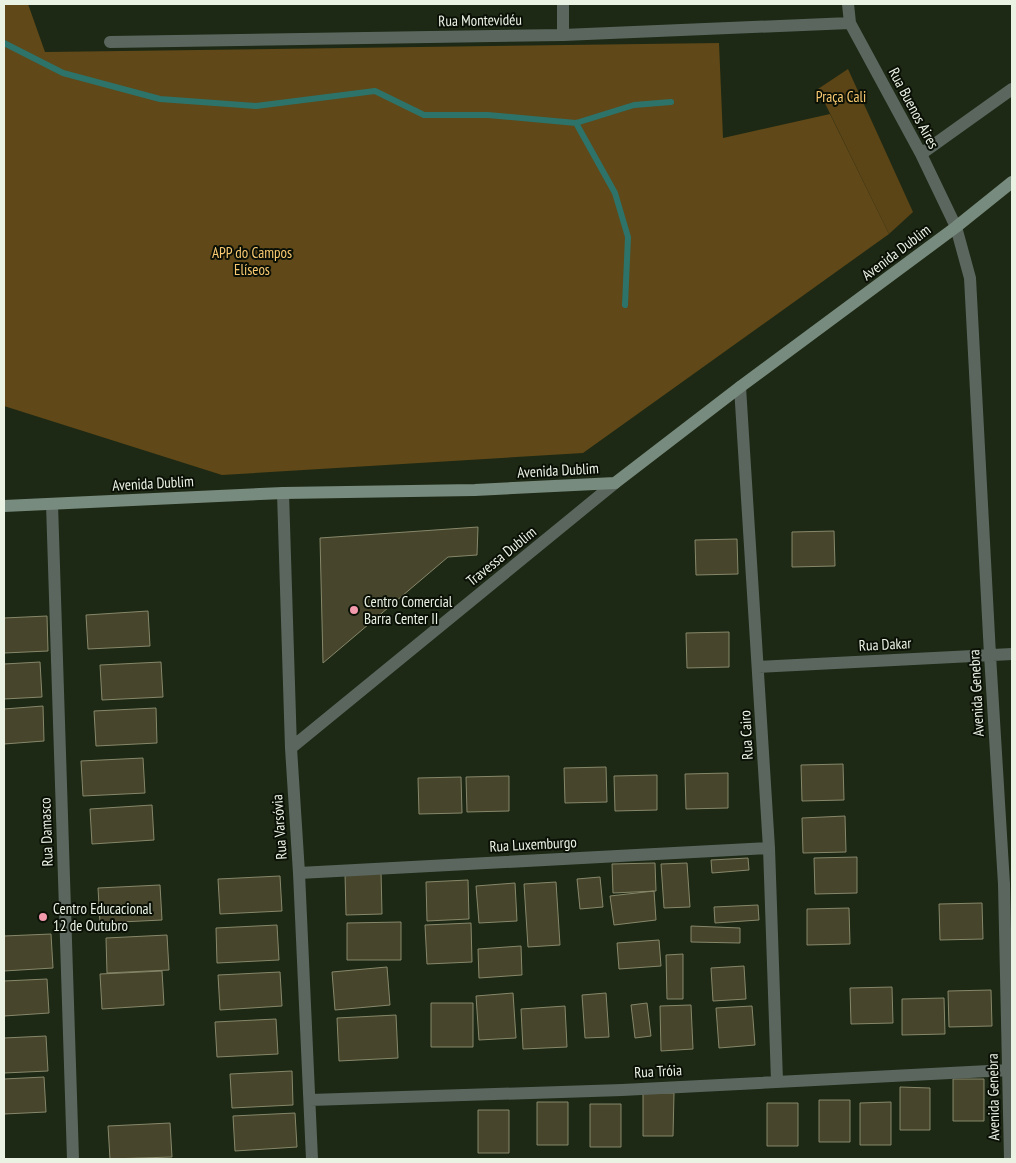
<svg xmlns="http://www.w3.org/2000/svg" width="1016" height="1163" viewBox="0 0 1016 1163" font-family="'PT Sans Narrow',sans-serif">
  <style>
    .green { fill: #5b4416 }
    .forest { fill: #604818 }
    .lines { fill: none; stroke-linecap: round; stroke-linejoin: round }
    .stream { stroke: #2d7369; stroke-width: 6 }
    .building { fill: #47462c; stroke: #87876a }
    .street { stroke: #5b665f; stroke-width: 12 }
    .secondary { stroke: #788b7f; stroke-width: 12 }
    .poi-dot { fill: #f39aac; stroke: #0b1007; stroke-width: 2 }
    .labels { text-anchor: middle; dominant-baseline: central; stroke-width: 4; stroke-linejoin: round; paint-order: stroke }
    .street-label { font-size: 15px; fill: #eaf2e4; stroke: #0b1007 }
    .park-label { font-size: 15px; fill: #f8c970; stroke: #0b1007 }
    .poi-label { font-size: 15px; fill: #eaf2e4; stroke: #0b1007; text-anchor: start }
  </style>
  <rect width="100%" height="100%" fill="#1d2914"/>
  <path class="green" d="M848,69L913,212L889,234L818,89Z"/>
  <path class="forest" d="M4,4H28L45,52L719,43L723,138L830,114L889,234L583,453L222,475L4,406Z"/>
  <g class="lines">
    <path class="stream" d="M4,43L63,73L160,99L256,106L375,91L424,115H488L576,123L634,105L671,102
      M576,123L615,193L628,237L625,305"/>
  </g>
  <path class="building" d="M478,527L477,555L448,557L323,663L320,538Z
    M834,531L835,566L792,567V532Z
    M737,539L738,574L696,575L695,540Z
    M148,611L150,646L88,649L86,615Z
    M47,616L48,651L4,653V618Z
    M729,632V667L687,668L686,633Z
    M40,662L42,697L4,699V664Z
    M161,662L163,697L102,700L100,665Z
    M43,706L44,741L4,744V709Z
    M156,708L157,743L96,746L94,711Z
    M143,758L145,793L83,796L81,761Z
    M843,764L844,800L802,801L801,765Z
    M606,767L607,802L565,803L564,768Z
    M728,773V808L686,809L685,774Z
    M657,775V810L615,811L614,776Z
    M509,776V811L467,812L466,777Z
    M461,777L462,813L419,814L418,778Z
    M152,805L154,840L92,844L90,809Z
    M845,816L846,852L803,853L802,818Z
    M857,857V893L815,894L814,858Z
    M748,858L749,870L712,873L711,860Z
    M655,863L656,891L613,893L612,864Z
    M687,863L690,907L664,908L661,864Z
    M381,872L382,914L346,915L345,873Z
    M280,876L282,911L220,914L218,879Z
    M600,877L603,907L580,909L577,879Z
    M468,880L469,919L427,921L426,882Z
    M556,882L560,945L528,947L524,884Z
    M515,883L517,921L479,923L476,886Z
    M160,885L162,920L100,923L98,888Z
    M654,891L656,920L614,925L610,896Z
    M982,903L983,939L940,940L939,904Z
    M758,905L759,920L715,923L714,907Z
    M849,908L850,944L807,945V909Z
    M401,922V960H347V923Z
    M471,923L472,962L427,964L425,925Z
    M277,925L279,960L217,963L216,928Z
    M691,926L740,928V943L691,942Z
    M51,934L53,968L4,971V936Z
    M167,935L169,970L107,973L106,938Z
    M659,940L661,966L619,969L617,943Z
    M521,946L522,975L479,978L478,949Z
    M683,954V999H667L666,955Z
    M744,966L746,999L713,1001L711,968Z
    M387,967L390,1005L335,1010L332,972Z
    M162,971L164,1005L102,1009L100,974Z
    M280,972L282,1006L220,1010L218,975Z
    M47,979L49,1013L4,1016V981Z
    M892,987L893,1023L851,1024L850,988Z
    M991,990L992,1026L949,1027L948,991Z
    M513,993L516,1038L479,1040L476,996Z
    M606,993L609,1037L585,1038L582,995Z
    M944,998L945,1034L902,1035V999Z
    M431,1003H473V1047H431Z
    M647,1003L651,1036L635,1038L631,1005Z
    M691,1005L693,1049L661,1051L660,1006Z
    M565,1006L567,1047L523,1049L521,1009Z
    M752,1006L755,1045L719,1048L716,1008Z
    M396,1015L398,1058L339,1061L337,1018Z
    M276,1019L278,1054L217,1057L215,1022Z
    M46,1036L48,1071L4,1073V1038Z
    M292,1071L293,1105L232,1108L230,1074Z
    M44,1077L46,1112L4,1114V1079Z
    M953,1079H984V1121H953Z
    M900,1087L930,1088V1130H900Z
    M643,1093H674L673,1136H643Z
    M819,1100H850V1142H819Z
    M537,1102H568V1145H537Z
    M891,1102V1145H860V1103Z
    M767,1103H798V1146H767Z
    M590,1104H621V1147H590Z
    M478,1110H509V1153H478Z
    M295,1113L297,1147L235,1151L233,1116Z
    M170,1123L172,1157L110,1159L108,1126Z"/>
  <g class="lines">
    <path class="street" d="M563,4V35
      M848,4L850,23L921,154L956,227L970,278L990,655L1004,884L1010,1159
      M110,42L563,35L850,23
      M921,154L1012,89
      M740,387L769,848L777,1081
      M283,493L291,748L299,873L312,1159
      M52,504L73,1159
      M758,667L1012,654
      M291,748L615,483
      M299,873L769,848
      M310,1100L622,1090L1008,1070"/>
    <path class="secondary" d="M4,506L283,493L475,490L615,483L740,387L956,227L1012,182"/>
  </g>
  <g class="poi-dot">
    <circle cx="354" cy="610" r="5"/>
    <circle cx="43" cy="917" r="5"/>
  </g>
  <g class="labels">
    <g class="street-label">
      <text transform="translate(480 20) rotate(-1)">Rua Montevidéu</text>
      <text transform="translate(914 108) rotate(62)">Rua Buenos Aires</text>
      <text transform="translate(896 252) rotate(-37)">Avenida Dublim</text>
      <text transform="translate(558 470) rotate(-3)">Avenida Dublim</text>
      <text transform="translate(153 483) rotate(-3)">Avenida Dublim</text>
      <text transform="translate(501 556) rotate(-39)">Travessa Dublim</text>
      <text transform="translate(885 644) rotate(-3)">Rua Dakar</text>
      <text transform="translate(976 693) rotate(-93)">Avenida Genebra</text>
      <text transform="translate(746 735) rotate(-93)">Rua Cairo</text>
      <text transform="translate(279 827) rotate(-94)">Rua Varsóvia</text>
      <text transform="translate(46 832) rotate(-92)">Rua Damasco</text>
      <text transform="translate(533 844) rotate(-3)">Rua Luxemburgo</text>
      <text transform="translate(658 1071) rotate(-3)">Rua Tróia</text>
      <text transform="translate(993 1097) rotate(-91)">Avenida Genebra</text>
    </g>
    <g class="park-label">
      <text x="841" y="96">Praça Cali</text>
      <text x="252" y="252">APP do Campos<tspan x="252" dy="17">Elíseos</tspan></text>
    </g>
    <g class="poi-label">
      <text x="364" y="601">Centro Comercial<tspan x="364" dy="17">Barra Center II</tspan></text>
      <text x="53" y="908">Centro Educacional<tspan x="53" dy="17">12 de Outubro</tspan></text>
    </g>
  </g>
  <rect width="1016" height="1163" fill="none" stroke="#eaf2e4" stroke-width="10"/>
</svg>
